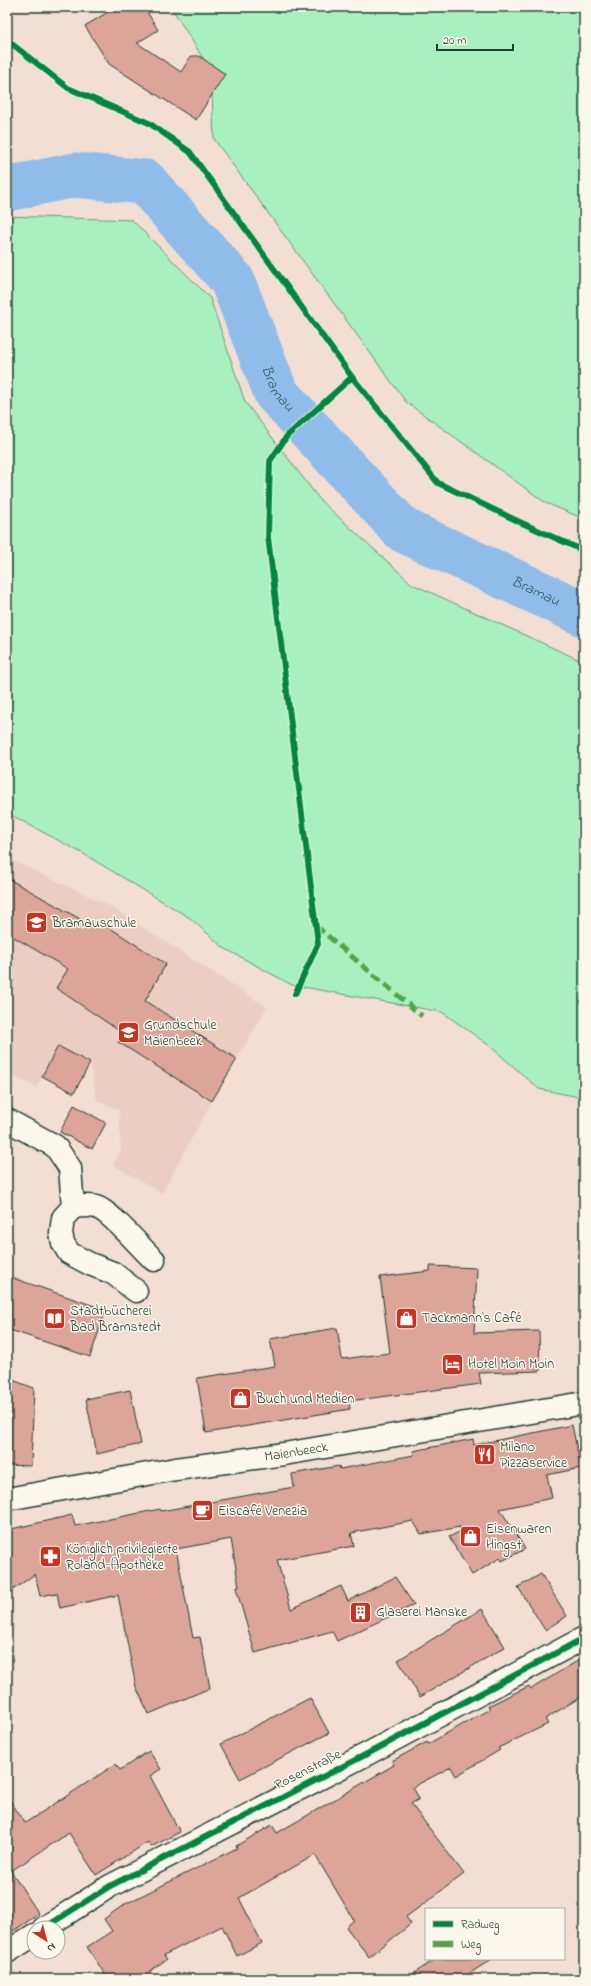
<svg xmlns="http://www.w3.org/2000/svg" width="591" height="1986" viewBox="0 0 591 1986" font-family="'Indie Flower',sans-serif">
  <style>
    .built { fill: #eccdc1 }
    .green { fill: #a8f0be; stroke: #649679 }
    .lines { fill: none; stroke-linecap: round; stroke-linejoin: round }
    .river { stroke: #8fbce9; stroke-width: 45 }
    .building { fill: #dda498; stroke: #1f3d34 }
    .minor-casing { stroke: #1f3d34; stroke-width: 25 }
    .minor { stroke: #fbf7ec; stroke-width: 22 }
    .quiet { stroke: #4fa644; stroke-width: 5; stroke-dasharray: 10 5; stroke-linecap: butt }
    .cycleway-casing { stroke: #fbf7ec; stroke-width: 8 }
    .cycleway { stroke: #00873e; stroke-width: 6 }
    .labels { text-anchor: middle; dominant-baseline: central; stroke-width: 3; stroke-linejoin: round; paint-order: stroke }
    .poi-label { font-size: 14px; fill: #1f3d34; stroke: #fbf7ec; text-anchor: start }
    .street-label { font-size: 14px; fill: #1f3d34; stroke: #fbf7ec }
    .water-label { font-size: 15px; font-style: italic; fill: #3b5d61; stroke: #fbf7ec }
  </style>
  <rect width="100%" height="100%" fill="#f2ded3"/>
  <filter id="ink" filterUnits="userSpaceOnUse"><feTurbulence type="fractalNoise" baseFrequency=".025" numOctaves="2"/><feDisplacementMap in="SourceGraphic" scale="8" xChannelSelector="R" yChannelSelector="G"/><feConvolveMatrix kernelMatrix="1 2 1 2 8 2 1 2 1" color-interpolation-filters="sRGB"/></filter>
  <g filter="url(#ink)">
    <path class="built" d="M7,858L108,905L267,1007L212,1101L162,1193L113,1165L121,1150L119,1110L97,1100L90,1064L74,1093L42,1076L36,1087L7,1073Z"/>
    <path class="green" d="M171,7H584V519L546,503L406,402L214,139L211,71Z
      M7,216L132,220L210,298L245,402L320,500L412,584L584,662V1098L539,1089L490,1046L442,1012L292,985L224,948L190,918L82,853L7,813Z"/>
    <g class="lines">
      <path class="river" id="s1" d="M7,189L75,175L145,182L232,280L276,393L403,530L584,614"/>
    </g>
    <path class="building" d="M116,7H144L158,30L137,43L181,72L191,56H199L225,74L196,120L109,64L85,26Z
      M7,878L96,928L99,921L166,964L145,1001L237,1059L212,1101L118,1042L124,1034L56,988L68,969L7,933Z
      M58,1046L90,1063L74,1093L42,1076Z
      M74,1105L106,1123L92,1149L60,1132Z
      M430,1266L477,1268L474,1333L539,1331L540,1371L479,1373L481,1384L349,1401L350,1409L206,1433L197,1378L275,1366L270,1339L337,1328L342,1359L390,1353L380,1277L430,1271Z
      M7,1276L106,1310L90,1357L7,1329Z
      M7,1378L34,1388L31,1466L7,1465Z
      M130,1390L141,1444L97,1454L86,1399Z
      M572,1425L581,1468L547,1475L552,1498L500,1509L525,1549L502,1561L500,1558L472,1575L449,1537L461,1531L460,1527L421,1534L413,1521L351,1533L354,1546L277,1560L291,1609L341,1586L348,1601L395,1577L414,1605L337,1641L332,1631L255,1653L236,1588L239,1587L231,1539L176,1549L193,1638L200,1637L210,1688L149,1714L136,1687L118,1595L60,1608L57,1593L40,1596L35,1574L7,1594V1530L72,1515L75,1526L160,1509L161,1511L294,1487L292,1474L339,1466L340,1469L414,1455L413,1451L473,1439L474,1445Z
      M541,1574L567,1616L545,1630L518,1587Z
      M482,1609L505,1647L420,1697L398,1660Z
      M584,1657V1695L545,1719L548,1724L498,1748L500,1750L456,1776L451,1767L413,1787L419,1799L411,1804L464,1874L406,1917L411,1924L369,1957L346,1927L354,1920L315,1855L239,1898L262,1943L237,1956L222,1926L164,1955L167,1959L150,1971L155,1979H108L87,1947L112,1931L104,1919L125,1904L237,1848L236,1846L272,1825L277,1833L394,1765L392,1761L427,1742L428,1744L490,1709L488,1706L529,1686L531,1689Z
      M310,1698L329,1733L240,1779L221,1744Z
      M149,1751L161,1769L150,1776L180,1832L151,1847L148,1842L96,1875L69,1833L11,1871L39,1914L7,1935V1796L25,1823L116,1764L120,1770Z
      M436,1959H492L461,1979H405Z"/>
    <g class="lines">
      <defs>
        <g id="minor">
          <path d="M7,1120L55,1146L70,1168L73,1207L63,1218L61,1233L63,1243L69,1253L90,1264L113,1273L136,1291"/>
          <path d="M73,1207C81,1206 88,1205 96,1207C110,1211 141,1248 154,1260"/>
          <path id="s2" d="M7,1499L176,1469L284,1454L584,1403"/>
          <path d="M44,1928L110,1886L369,1753L584,1638"/>
          <path d="M7,1952L34,1935"/>
        </g>
      </defs>
      <use href="#minor" class="minor-casing"/>
      <use href="#minor" class="minor"/>
      <path class="quiet" d="M316,926L422,1016"/>
      <defs>
        <path id="cycleway" d="M7,40L68,88L149,123L190,152L352,377L438,483L522,523L584,551
          M295,994L318,944L268,537L270,461L287,436L352,377
          M44,1928L110,1886L369,1753L584,1638"/>
      </defs>
      <use href="#cycleway" class="cycleway-casing"/>
      <use href="#cycleway" class="cycleway"/>
    </g>
  </g>
  <defs>
    <symbol id="school-square" viewBox="-11 -11 22 22"><rect x="-9" y="-9" width="18" height="18" rx="4" fill="#c8321e" stroke="#fbf7ec"/><path d="M0-5L7-2L0 1L-7-2ZM-4 1L0 2.5L4 1V4Q0 6-4 4Z" fill="#fff"/></symbol>
    <symbol id="shop-square" viewBox="-11 -11 22 22"><rect x="-9" y="-9" width="18" height="18" rx="4" fill="#c8321e" stroke="#fbf7ec"/><path d="M-5-2.5h2.3a2.7 3.5 0 0 1 5.4 0H5L5.5 6h-11ZM-1.5-2.5h3a1.5 2.3 0 0 0-3 0Z" fill="#fff"/></symbol>
    <symbol id="library-square" viewBox="-11 -11 22 22"><rect x="-9" y="-9" width="18" height="18" rx="4" fill="#c8321e" stroke="#fbf7ec"/><path d="M-6-4Q-3-5.5-.7-3.5V5Q-3 3-6 4ZM6-4Q3-5.5 .7-3.5V5Q3 3 6 4Z" fill="#fff"/></symbol>
    <symbol id="hotel-square" viewBox="-11 -11 22 22"><rect x="-9" y="-9" width="18" height="18" rx="4" fill="#c8321e" stroke="#fbf7ec"/><path d="M-6-4.5h1.5V1H6V5H4.5V3h-9V5H-6ZM-4 0a1.8 1.8 0 1 1 3.6 0ZM.5 0V-2.5h3Q6-2.5 6 0Z" fill="#fff"/></symbol>
    <symbol id="restaurant-square" viewBox="-11 -11 22 22"><rect x="-9" y="-9" width="18" height="18" rx="4" fill="#c8321e" stroke="#fbf7ec"/><path d="M-5-6h1v4h1v-4h1v4h1v-4h1v5L-1.5 .5V6h-2V.5L-5-1ZM5-6V6H3V1.5H1.5Q1.5-4 5-6Z" fill="#fff"/></symbol>
    <symbol id="cafe-square" viewBox="-11 -11 22 22"><rect x="-9" y="-9" width="18" height="18" rx="4" fill="#c8321e" stroke="#fbf7ec"/><path d="M-5.5-4.5H6V0H3Q3 3.5 0 3.5H-2.5Q-5.5 3.5-5.5 0ZM3-3.2v2h1.7v-2ZM-6 4.5H4V6H-6Z" fill="#fff"/></symbol>
    <symbol id="pharmacy-square" viewBox="-11 -11 22 22"><rect x="-9" y="-9" width="18" height="18" rx="4" fill="#c8321e" stroke="#fbf7ec"/><path d="M-2-6h4v4h4v4h-4v4h-4v-4h-4v-4h4Z" fill="#fff"/></symbol>
    <symbol id="building-square" viewBox="-11 -11 22 22"><rect x="-9" y="-9" width="18" height="18" rx="4" fill="#c8321e" stroke="#fbf7ec"/><path d="M-4-6H4V6H1V3H-1V6H-4ZM-2.5-4.3h1.7v1.8h-1.7ZM.8-4.3h1.7v1.8H.8ZM-2.5-1h1.7V.8h-1.7ZM.8-1h1.7V.8H.8Z" fill="#fff"/></symbol>
  </defs>
  <g fill-rule="evenodd">
    <use href="#school-square" x="24" y="910" width="25" height="25"/>
    <use href="#school-square" x="116" y="1020" width="25" height="25"/>
    <use href="#shop-square" x="394" y="1306" width="25" height="25"/>
    <use href="#library-square" x="42" y="1306" width="25" height="25"/>
    <use href="#hotel-square" x="440" y="1352" width="25" height="25"/>
    <use href="#shop-square" x="228" y="1386" width="25" height="25"/>
    <use href="#restaurant-square" x="472" y="1442" width="25" height="25"/>
    <use href="#cafe-square" x="190" y="1498" width="25" height="25"/>
    <use href="#shop-square" x="458" y="1524" width="25" height="25"/>
    <use href="#pharmacy-square" x="38" y="1544" width="25" height="25"/>
    <use href="#building-square" x="348" y="1600" width="25" height="25"/>
  </g>
  <g class="labels">
    <g class="poi-label">
      <text x="52" y="923">Bramauschule</text>
      <text x="144" y="1025">Grundschule<tspan x="144" dy="16">Maienbeek</tspan></text>
      <text x="70" y="1311">Stadtbücherei<tspan x="70" dy="16">Bad Bramstedt</tspan></text>
      <text x="422" y="1318">Tackmann's Café</text>
      <text x="468" y="1364">Hotel Moin Moin</text>
      <text x="256" y="1399">Buch und Medien</text>
      <text x="500" y="1447">Milano<tspan x="500" dy="16">Pizzaservice</tspan></text>
      <text x="218" y="1511">Eiscafé Venezia</text>
      <text x="486" y="1529">Eisenwaren<tspan x="486" dy="16">Hingst</tspan></text>
      <text x="66" y="1549">Königlich privilegierte<tspan x="66" dy="16">Roland-Apotheke</tspan></text>
      <text x="376" y="1612">Glaserei Manske</text>
    </g>
    <g class="street-label">
      <text stroke="none"><textPath href="#s2" startOffset="293">Maienbeeck</textPath></text>
      <text transform="translate(308 1770) rotate(-27)">Rosenstraße</text>
    </g>
    <g class="water-label">
      <text stroke="none"><textPath href="#s1" startOffset="389">Bramau</textPath></text>
      <text stroke="none"><textPath href="#s1" startOffset="725">Bramau</textPath></text>
    </g>
  </g>
  <rect width="591" height="1986" fill="none" stroke="#fbf7ec" stroke-width="24"/>
  <rect x="12" y="12" width="567" height="1962" fill="none" stroke="#1f3d34" stroke-width="1.5" filter="url(#ink)"/>
  <rect x="425" y="1908" width="140" height="52" fill="#fbf7ec" stroke="#a3ada2"/>
  <rect x="433" y="1921" width="20" height="6" fill="#00873e" stroke="#a3ada2"/>
  <text x="461" y="1928" font-size="12" fill="#1f3d34">Radweg</text>
  <rect x="433" y="1941" width="20" height="6" fill="#4fa644" stroke="#a3ada2"/>
  <text x="461" y="1948" font-size="12" fill="#1f3d34">Weg</text>
  <g transform="translate(46 1940) rotate(144)"><circle r="19" fill="#fbf7ec" stroke="#a3ada2"/>
  <path d="M0-3L7 15L0 10L-7 15Z" fill="#c8321e"/>
  <text y="-6" font-size="11" font-weight="bold" text-anchor="middle" fill="#1f3d34">N</text>
  </g>
  <path d="M437 44v6h76v-6" fill="none" stroke="#1f3d34" stroke-width="2"/>
  <text x="443" y="44" font-size="12" fill="#1f3d34" stroke="#fbf7ec" stroke-width="3" paint-order="stroke">20 m</text>
</svg>
